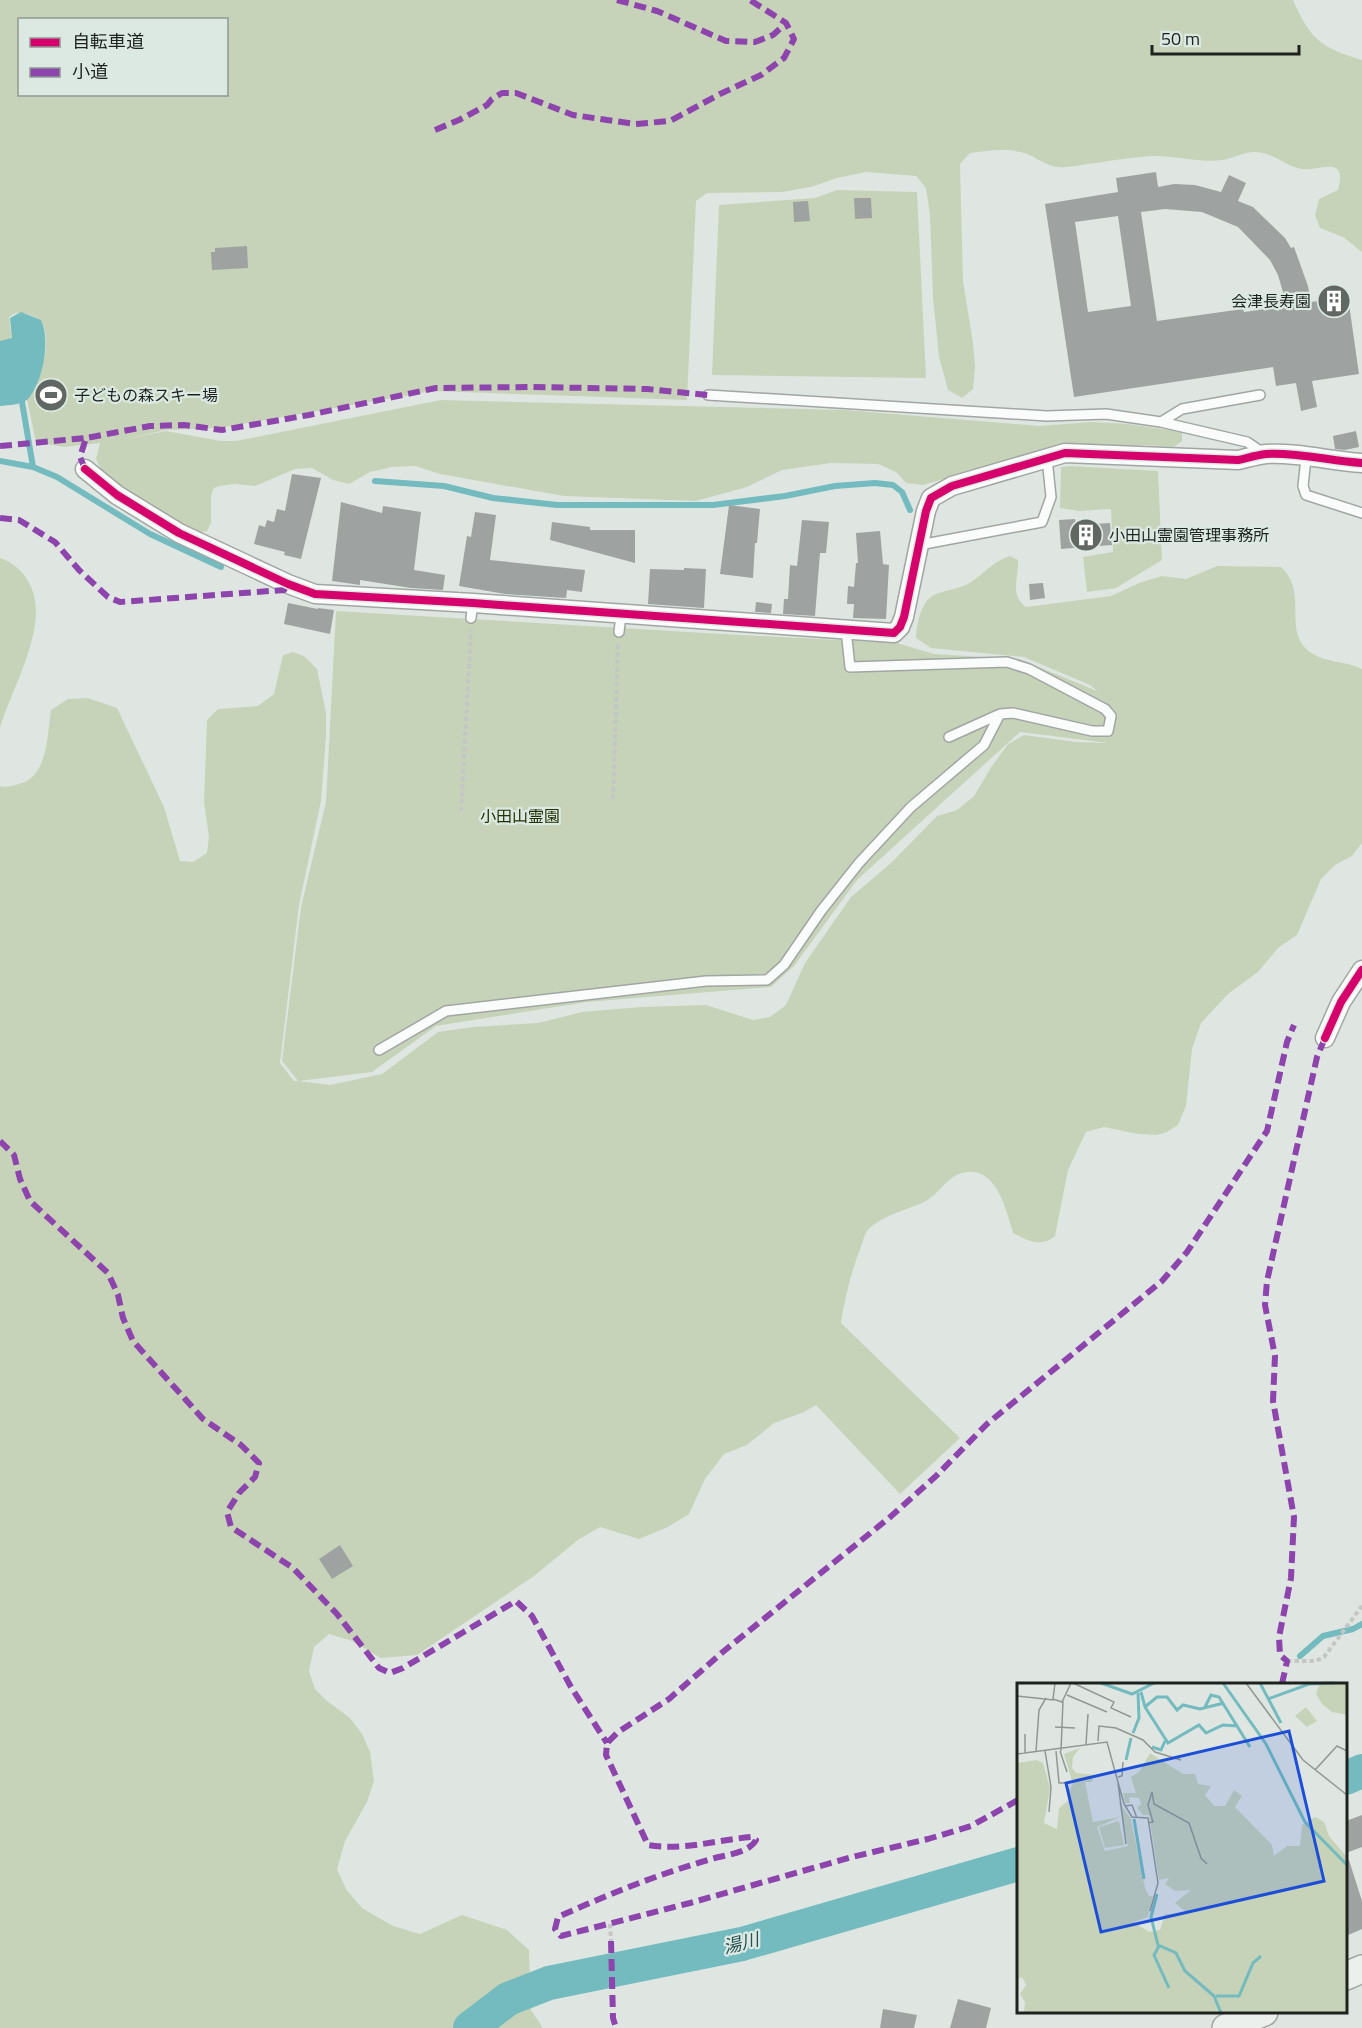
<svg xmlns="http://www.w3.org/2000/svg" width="1362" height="2028" viewBox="0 0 1362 2028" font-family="'Titillium Web','Noto Sans JP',sans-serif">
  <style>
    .green { fill: #c7d3b8; fill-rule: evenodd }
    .water { fill: #73bbbf }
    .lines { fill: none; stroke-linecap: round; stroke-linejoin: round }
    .stream { stroke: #73bbbf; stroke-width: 6 }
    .river { stroke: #73bbbf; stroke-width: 34 }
    .building { fill: #9ea3a1; fill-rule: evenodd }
    .lane-casing { stroke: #a1a6a3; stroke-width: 12 }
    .street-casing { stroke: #a1a6a3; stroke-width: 21 }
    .secondary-casing { stroke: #a1a6a3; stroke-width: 30 }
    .path { stroke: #c4c6c5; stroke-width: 4; stroke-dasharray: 4.5 3; stroke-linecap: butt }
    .lane { stroke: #fafbfb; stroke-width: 9 }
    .street { stroke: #fafbfb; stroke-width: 18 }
    .secondary { stroke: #ecf0ec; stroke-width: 27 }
    .quiet { stroke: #8e44ad; stroke-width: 6; stroke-dasharray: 12 6; stroke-linecap: butt }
    .cycleway-casing { stroke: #dce9e2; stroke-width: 11 }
    .cycleway { stroke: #d6006c; stroke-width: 8 }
    .labels { text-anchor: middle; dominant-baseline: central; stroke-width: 4.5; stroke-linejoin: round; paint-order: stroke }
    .poi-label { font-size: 16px; fill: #1d221f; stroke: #dce9e2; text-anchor: start }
    .park-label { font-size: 16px; fill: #243000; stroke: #dce9e2 }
    .water-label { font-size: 18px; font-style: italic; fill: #255154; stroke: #dce9e2 }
    .inset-river { fill: none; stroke: #73bbbf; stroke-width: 3 }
    .inset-road { fill: none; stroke: #919894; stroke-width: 1.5 }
    .view { fill: #1d4ed8; fill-opacity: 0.15; stroke: #1d4ed8; stroke-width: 3 }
    .inset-edge { fill: none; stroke: #1d221f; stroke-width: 3 }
  </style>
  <rect width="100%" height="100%" fill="#dfe6e2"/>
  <path class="green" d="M0,0H1293C1310,39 1321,48 1362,60V252L1343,237L1320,228L1315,215L1319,199L1338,190C1348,153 1319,172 1301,169C1287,166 1276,156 1263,153C1248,149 1236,158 1223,160C1200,163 1177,156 1154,156C1130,157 1105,162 1081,165C1074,166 1065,168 1058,167C1044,166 1033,154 1020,152C1004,148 986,151 970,153L960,164L963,281L973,343L975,366L973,389L962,398L948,390L939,357L933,298L930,215L926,188L916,176L866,172L837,178L811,187L782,192L707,193L696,201L687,400L432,391L219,428L166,430L125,439L166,431L221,441H236L441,400L845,410L1039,426L1092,422L1128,424L1182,432V441L1174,447L1145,445L1050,448L923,485L906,483L896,472L878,464L831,463L782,470L747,487L696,501L564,496L440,474L415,466L392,467L370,472L349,484L333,480L312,468L295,469L255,486L234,484L219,486L214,488L211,496V523L207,531L198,533L141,504L104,475L96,459L100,443L63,447L36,442L27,400C40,377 54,345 41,320C30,315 19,308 9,317L12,339L0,341ZM20,20H226V94H20Z
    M837,190L917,192L926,378L712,375L719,205L815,198Z
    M1070,466L1158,471L1162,560L1116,588L1087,592L1083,557L1113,552L1111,509L1079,511L1060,508L1061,467Z
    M1010,556L1018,560C1019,578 1009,594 1026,607L1111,596L1139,583L1162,576L1186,579L1217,566L1281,567C1310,593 1280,634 1313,654C1328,663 1346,661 1362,669V843L1352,856L1335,865L1321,879L1297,935L1279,947L1258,972L1228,994L1201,1023L1192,1049L1186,1106L1178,1125L1167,1132L1157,1135L1138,1134L1104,1127L1086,1132L1068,1170L1055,1236C1040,1248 1028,1241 1013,1233C1006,1209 995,1161 959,1174C947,1178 937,1196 924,1202C907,1210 880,1216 867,1231C865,1234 863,1240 862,1244C852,1269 845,1296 841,1323L960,1438L900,1494L816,1405L804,1412L774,1423L747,1445L724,1454L705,1479L689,1514L668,1527L639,1539L600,1527L578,1540L534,1576L417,1655L381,1658L352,1641L329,1634L314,1647L309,1671L315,1689L327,1701L350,1718L362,1734L370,1752L374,1781L367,1802L345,1841L337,1869L346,1889L362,1908L393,1926L420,1934L462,1915L507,1930L529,1950L531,2010L543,2028H0V786C7,788 12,786 19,784C48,777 47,736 51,710L68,699L88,698L117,708L164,807L180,861L193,862L207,853L209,837L204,802L207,720L218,709L258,706L274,694L283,655L293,652L304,656L317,669L326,713V737L321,801L299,905L280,1063L294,1081H298L282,1061L301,907L326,802L336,611L722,634L897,643L934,654L1019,659L1097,691L1090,685L1024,657L931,648L916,638C917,625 920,604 932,596C941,591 958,589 968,584C983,575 993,561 1010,556ZM1020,732L1108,743L1076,742L1024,735L1008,744L992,766L974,796L957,810L937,816L892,862L851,897L805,963L786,1005L770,1017L753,1020L706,1005L641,1007L582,1012L538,1023L473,1027L438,1032L382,1074L330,1085L299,1081L372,1072L436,1026L587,1002L771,987L794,966L857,880Z
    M0,558C12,562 22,570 28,581C53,622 12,686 0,728Z"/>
  <path class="water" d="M21,312L41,320C51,340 43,382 28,399C21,405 9,405 0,406V341L12,338L10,318Z"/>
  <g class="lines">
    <path class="stream" d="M22,402L33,467
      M0,461L33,467L57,477L150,534L221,567
      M375,481L444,486L493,498L557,505H713L785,496L835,486L875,483L893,485L902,492L910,510
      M1300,1656L1323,1636L1353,1629L1362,1624"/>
    <path class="river" d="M1346,1778L1362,1771
      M470,2028L508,1999L549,1983L742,1944L1018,1864"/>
  </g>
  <path class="building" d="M1156,172L1158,187L1174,184L1195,185L1221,192L1229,175L1246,183L1238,201L1253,207L1285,238L1291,248L1294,247L1308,286L1311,302L1348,297L1359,374L1312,381L1317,407L1301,411L1296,383L1276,386L1273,367L1074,397L1045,204L1118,192L1116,178ZM1165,209L1202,212L1238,227L1270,260L1278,275L1287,306L1244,312L1243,309L1157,321L1141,212ZM1118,216L1131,306L1088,312L1075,222Z
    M854,198H871L872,218L855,219Z
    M808,201L810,221L794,222L793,202Z
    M247,246L248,268L212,270L211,252H215V248Z
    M1356,431L1359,447L1345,450L1335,449L1333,436Z
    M292,474L321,478L301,559L284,555L285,552L254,544L259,525L265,527L267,520L274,522L277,509L285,511Z
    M341,502L382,513L383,506L421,512L414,570L445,575L443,590L411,588L360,580V585L332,581Z
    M729,505L760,509L757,543H755L753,578L720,574Z
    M475,512L496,515L490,560L585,570L582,592L567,590L566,598L505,594L459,586L467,536L471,537Z
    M1075,519L1076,525L1110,523L1112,545L1061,549L1059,520Z
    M802,520L829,522L826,553H820L815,616L783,614L784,599H788L790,565L797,566Z
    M552,522L590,527V530H635V563L550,540Z
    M880,531L883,564L889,565L886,619L853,618L854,604H847L848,586L854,587L856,563H858L856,533Z
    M684,568L706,569L704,608L648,604L650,569L684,570Z
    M1043,583L1045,598L1030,600L1029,584Z
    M756,602L772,604L771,613L755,612Z
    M288,603L318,609V608L334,610L330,634L284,624Z
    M340,1545L353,1566L332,1579L319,1559Z
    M1362,1815V1847L1346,1853V1821Z
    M1346,1860H1349L1362,1901V1929L1346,1936Z
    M958,1999L991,2008L986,2028H950Z
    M883,2009L917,2015L914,2028H880Z"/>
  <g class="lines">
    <defs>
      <path id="lane" d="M708,395L1047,416L1106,414L1161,422L1247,442L1263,453
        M1161,422L1182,409L1260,395
        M1306,458L1303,486L1306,495L1362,513
        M919,545L1042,522L1051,497L1047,458
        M471,618L473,603
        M619,632L621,615
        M949,737L1000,714
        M379,1050L446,1011L706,981L767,980L784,965L821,911L859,863L911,807L984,745L1000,714L1013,713L1092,731H1108L1111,716L1105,709L1029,669L1007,662L850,667L846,630"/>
      <path id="street" d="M85,469L117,495L179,533L288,584L315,594L473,603L894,633L900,627L904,617L926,511L931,498L952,486L1065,453L1238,460C1247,458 1257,455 1266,454C1298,452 1330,461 1362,463
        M1325,1038L1341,1002L1362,970"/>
      <path id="secondary" d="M1346,1976L1362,1969
        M1226,2028L1264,2012"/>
    </defs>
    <use href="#lane" class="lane-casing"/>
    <use href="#street" class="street-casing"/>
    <use href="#secondary" class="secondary-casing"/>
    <path class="path" d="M613,799L618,644
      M461,811L471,630
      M1287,1661H1316L1324,1657L1362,1606
      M610,1924L611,1941"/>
    <use href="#lane" class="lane"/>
    <use href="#street" class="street"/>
    <use href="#secondary" class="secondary"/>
    <path class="quiet" d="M617,0L657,11L726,41L755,42L773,35L786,23
      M435,130L459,120L487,105L492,99L502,93H516L573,115L635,124L670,121L720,94L761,75L784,58L794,39L786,23L750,0
      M0,446L86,438
      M85,469L80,457L86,438L150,426L184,425L222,430L309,415L436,388L532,387L647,389L708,395
      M0,518L19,520L55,542L79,570L108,597L120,602L284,590L288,584
      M0,1141L14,1155L20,1179L30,1201L108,1273L118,1295L123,1318L133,1341L203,1419L241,1445L259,1463L255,1477L239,1493L227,1512L231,1527L293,1568L337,1614L379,1668L390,1673L403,1668L516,1601L532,1616L571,1687L607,1743
      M1282,1684L1287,1661L1280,1655L1279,1637L1291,1578L1294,1517L1273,1401L1275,1356L1265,1305L1267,1281L1317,1057L1325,1038
      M1018,1800L971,1826L928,1839L852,1857L690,1903L561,1936L555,1929L558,1917C609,1894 661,1873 715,1858C727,1855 750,1852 756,1840L751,1837C717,1840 682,1851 648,1845L606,1755L607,1743L618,1732L669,1699L724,1651L889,1518L936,1476L987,1424L1162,1281L1187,1252L1267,1131L1287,1042L1294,1025
      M611,1941L613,2018L616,2028"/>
    <defs>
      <path id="cycleway" d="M85,469L117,495L179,533L288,584L315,594L473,603L894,633L900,627L904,617L926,511L931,498L952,486L1065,453L1238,460C1247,458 1257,455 1266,454C1298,452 1330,461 1362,463
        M1325,1038L1341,1002L1362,970"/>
    </defs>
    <use href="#cycleway" class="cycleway-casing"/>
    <use href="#cycleway" class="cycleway"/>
  </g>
  <defs>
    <symbol id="building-disc" viewBox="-11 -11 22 22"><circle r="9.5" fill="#616763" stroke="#dce9e2"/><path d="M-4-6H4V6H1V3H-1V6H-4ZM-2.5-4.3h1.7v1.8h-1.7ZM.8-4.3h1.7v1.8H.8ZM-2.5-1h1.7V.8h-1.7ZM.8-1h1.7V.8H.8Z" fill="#fff"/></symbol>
    <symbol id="stadium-disc" viewBox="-11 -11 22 22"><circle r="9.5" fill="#616763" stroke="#dce9e2"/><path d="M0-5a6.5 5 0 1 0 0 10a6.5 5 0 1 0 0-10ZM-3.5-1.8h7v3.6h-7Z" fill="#fff"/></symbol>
  </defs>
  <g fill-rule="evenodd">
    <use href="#building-disc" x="1315" y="282" width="38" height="38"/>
    <use href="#stadium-disc" x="32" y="376" width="38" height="38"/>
    <use href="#building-disc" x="1067" y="516" width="38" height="38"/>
  </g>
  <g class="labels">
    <g class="poi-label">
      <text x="1311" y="301" text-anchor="end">会津長寿園</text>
      <text x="74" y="395">子どもの森スキー場</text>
      <text x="1109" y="535">小田山霊園管理事務所</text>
    </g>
    <g class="park-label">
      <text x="520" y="816">小田山霊園</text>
    </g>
    <g class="water-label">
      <text transform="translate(741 1943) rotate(-14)">湯川</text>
    </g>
  </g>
  <g transform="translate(1017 1683)">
    <rect width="330" height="330" fill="#dfe6e2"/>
    <path d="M303,0H330V32L315,29L305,21L299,11ZM289,24L300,38L290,44L278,33ZM63,65L56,74L55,85L59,90L77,92L75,99H68L76,139L103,134L80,144L88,168L111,163L102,119L114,136L128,205L132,213H136L131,234L117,239L132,249L143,247L148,231L170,230L158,220L174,207L158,208L148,201L152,195L142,197L132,132H126L120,125L124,121L122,115L112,114L113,120H108L106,110H119L114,94L122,89L133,70L166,91H178L181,101L194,103L188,112L197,123H208L217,107L225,113L218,124L255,162L257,173L270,163H283L285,142L298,134L307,139L312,153L330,174V330L7,329L8,319L3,311L9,302L5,294L0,297V80L20,77L26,80L33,105L27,140L40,146L42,125L51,118L50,110L56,101L47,71ZM102,138L107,162L88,165L82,144Z" fill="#c7d3b8"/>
    <path class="inset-river" d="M84,0L115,11L137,0M206,0L249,61L288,139L330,182M243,0L264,40M124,9L128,24L151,60L182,42L189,50L206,42L221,43M251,16L292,1L318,0M129,23L140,14H150L160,27L166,22L183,26L207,20M188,24L194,12L202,14L233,64M116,50L122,35L121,10M135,64L144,67L148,58M109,77L114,55M117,136L127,196M140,211L134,234L141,262L159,270L168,288L197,313L204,330M142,263L137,272L152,305M199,313H222L236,280L244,273"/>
    <path class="inset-road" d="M38,0L36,16L45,19L54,0M56,0L97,19L94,25L114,34M229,0L286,77L330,112M50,12L90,29M0,13L37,17M38,44L58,45M81,58L82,43L99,45L126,57L138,69L164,77M69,61L71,31M19,68L22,27L29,15M28,68L34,104L32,129M39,68L42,100H49M43,68L50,89M44,68L46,18M8,70V51M0,71L90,59L107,121L115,134L131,135L141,200L133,228M298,87L320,63L330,68M101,94L105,93L106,79M101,100L109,161M108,123L115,122L120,135M131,140L136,139L131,122L135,109L137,121L172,140L184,175L190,181"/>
    <path class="view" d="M272,48L307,198L84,249L49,100Z"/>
    <rect width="330" height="330" class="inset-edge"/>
  </g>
  <rect x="18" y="18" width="210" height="78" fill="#dce9e2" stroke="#909994" stroke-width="1.5"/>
  <rect x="30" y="38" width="30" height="9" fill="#d6006c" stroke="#909994" stroke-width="1.5"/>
  <text x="72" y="48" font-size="18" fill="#1d221f">自転車道</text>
  <rect x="30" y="68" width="30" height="9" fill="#8e44ad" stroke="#909994" stroke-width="1.5"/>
  <text x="72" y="78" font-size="18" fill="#1d221f">小道</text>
  <path d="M1152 45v9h147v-9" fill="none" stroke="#1d221f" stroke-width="3"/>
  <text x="1161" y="45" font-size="18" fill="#1d221f" stroke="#dce9e2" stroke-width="4.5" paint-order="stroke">50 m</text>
</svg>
